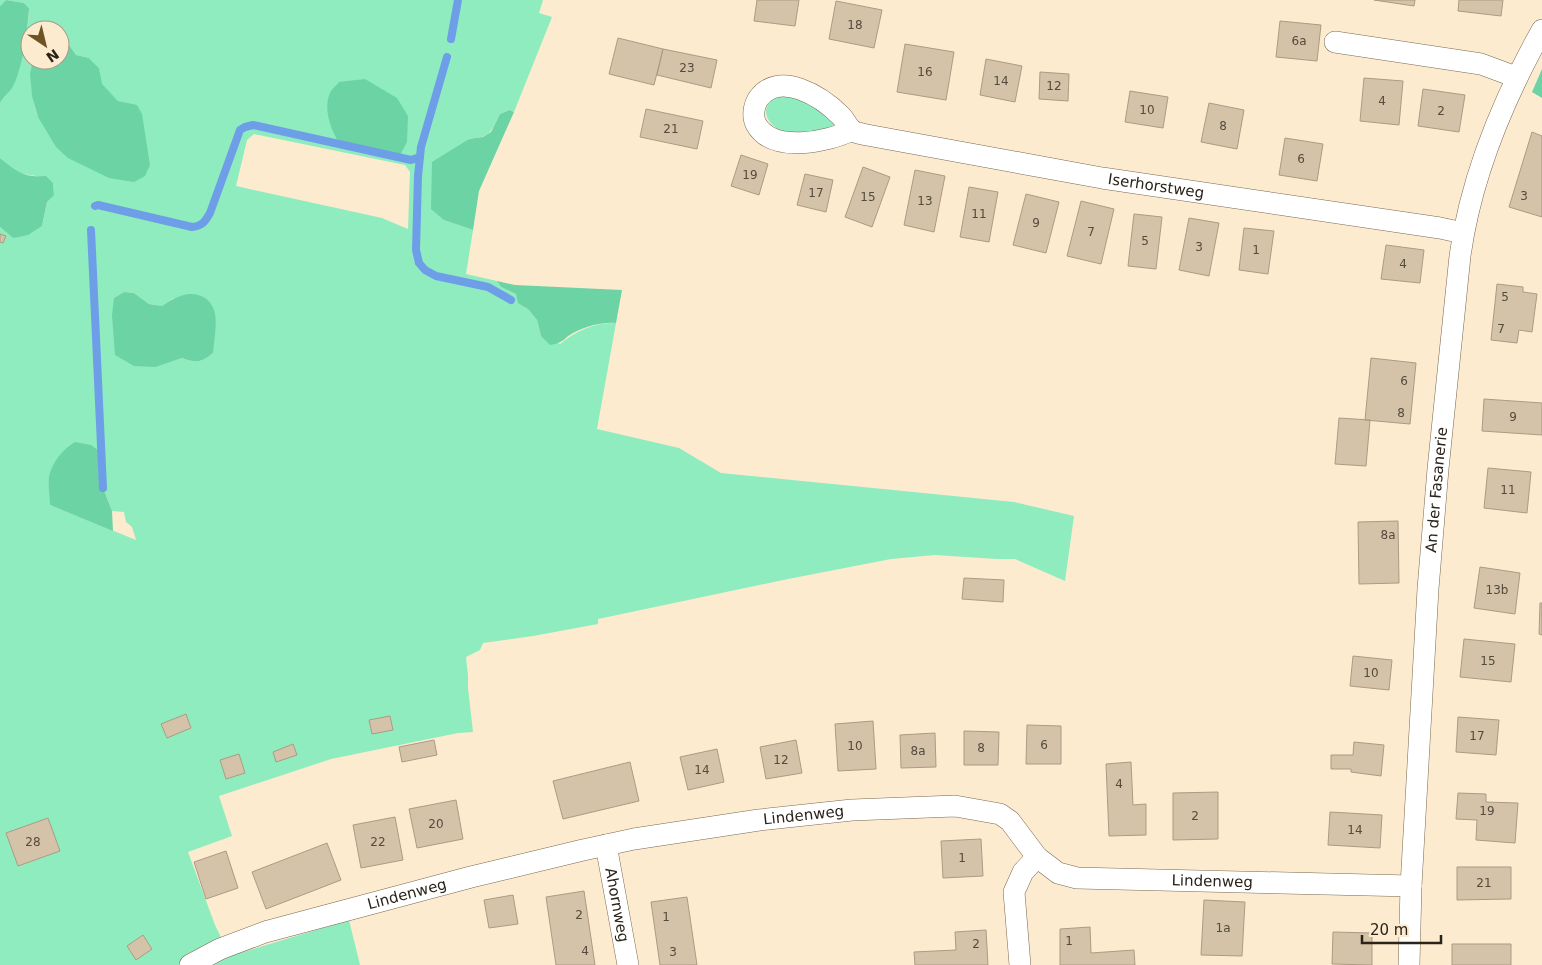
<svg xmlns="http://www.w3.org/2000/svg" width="1542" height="965" viewBox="0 0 1542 965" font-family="'DejaVu Sans',sans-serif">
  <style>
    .green { fill: #8eecbf; fill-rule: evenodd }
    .forest { fill: #6bd3a4 }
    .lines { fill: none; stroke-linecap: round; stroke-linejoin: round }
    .stream { stroke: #6e9ee7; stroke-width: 8 }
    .building { fill: #d4c3a9; stroke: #ac9b82 }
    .minor-casing { stroke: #796951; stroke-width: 22 }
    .minor { stroke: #fff; stroke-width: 21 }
    .labels { text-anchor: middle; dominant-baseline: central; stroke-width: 5; stroke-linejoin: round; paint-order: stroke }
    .number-label { font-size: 12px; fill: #544b3d }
    .street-label { font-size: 15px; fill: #292319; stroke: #fcebcf }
  </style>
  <rect width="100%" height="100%" fill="#fcebcf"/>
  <path class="green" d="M0,0H458L457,11L460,0H543L539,13L552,17L514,112L508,110L500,114C490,133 491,137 468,139L444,220L473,230L466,274L497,281L501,287L516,294L519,303L528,309L537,320L541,336L560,344C576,331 594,322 616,323L597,429L679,448L721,473L1014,502L1074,516L1065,581L1015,559H997L935,555L891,559L788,579L598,619V624L533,636L483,643L480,650L466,657L468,676V688L473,732L458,733L331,759L219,796L232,836L188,852L215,925L230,956L349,920L360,965H0V227L13,238L42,226L47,202L54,194L53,183L36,176L18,173L0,158V103L4,95L11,89L18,72L28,24L29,8L24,3L6,0L0,6ZM30,30H60V40L67,42L76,55L89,58L99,68L101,84L118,101L137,106L38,117C32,98 29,81 33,60H30ZM254,134L405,165L410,172L408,229L382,218L236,186L247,140ZM124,292L134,293L149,304L162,306L174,298L213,353C201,363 196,363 182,358L156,367L114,298ZM102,453L103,488L112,511L124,512L126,522L132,527L136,540L50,505Z
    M781,95L805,99L837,124L834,127C815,131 784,141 770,122C768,119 766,116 766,112C766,103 774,98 781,95Z"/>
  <path class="forest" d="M6,0L24,3L29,8C28,28 22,72 12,88C8,94 4,95 0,103V6Z
    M60,40L67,42L76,55L89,58L99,68L102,84L118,101L137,105L142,114L150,165L145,176L134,182L109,178L68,158L56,147L38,117L32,96L30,74L33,60H60Z
    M1542,69V98L1532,92Z
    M365,79L397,98L408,116L407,142L399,157L340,144C331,131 322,107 331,91C333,88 337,85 339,82Z
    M509,110L514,112L479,191L473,230L444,220L431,209L432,162L469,139L483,137L491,132L500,114Z
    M0,158C17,172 24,178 46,176L53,183L54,195L47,202L42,226L28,235L13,238L0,227Z
    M497,281L515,285L622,290L616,323C602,322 587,326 575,332C564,337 565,343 550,345L541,336L537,320L528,309L518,303L516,294L501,287Z
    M124,292L134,293L149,304L162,306C175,297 190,289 205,298C210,301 214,308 215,314C217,323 214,343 213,353C201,363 196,363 182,358L156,367L134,366L115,355L112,315L114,298Z
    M75,442L91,445L102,453L103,488L112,511L113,531L50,505C50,496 48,486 49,477C52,462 63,449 75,442Z"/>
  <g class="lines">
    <path class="stream" d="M451,39L458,0
      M447,57L421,147L418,176L416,250L419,263L425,270L436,276L488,287L511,300
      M95,206L98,205L192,227C202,226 205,222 210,213L240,130L245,127L253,125L411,160L420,157
      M91,230L103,488"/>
  </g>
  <path class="building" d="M757,0H799L795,26L754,21Z
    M1374,0H1415L1414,6Z
    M1459,0H1503L1501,16L1458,11Z
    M836,1L882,10L874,48L829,39Z
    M1280,21L1321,25L1317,61L1276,57Z
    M618,38L663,49L654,85L609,74Z
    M905,44L954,52L946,100L897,92Z
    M663,49L717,60L711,88L657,75Z
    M986,59L1022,66L1015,102L980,95Z
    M1040,72L1069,74L1068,101L1039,99Z
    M1364,78L1403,81L1399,125L1360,121Z
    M1423,89L1465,95L1459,132L1418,126Z
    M1130,91L1168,97L1163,128L1125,122Z
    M1209,103L1244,110L1237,149L1201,142Z
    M646,109L703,121L697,149L640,137Z
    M1532,132L1542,136V217L1509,207Z
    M1285,138L1323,144L1317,181L1279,175Z
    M741,155L768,164L759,195L731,186Z
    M863,167L890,177L872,227L845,217Z
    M915,170L945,176L934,232L904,225Z
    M805,174L833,180L826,212L797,205Z
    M969,187L998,192L989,242L960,237Z
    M1026,194L1059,202L1046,253L1013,245Z
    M1081,201L1114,209L1101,264L1067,256Z
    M1134,214L1162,217L1156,269L1128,266Z
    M1189,218L1219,223L1209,276L1179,270Z
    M1244,228L1274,231L1268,274L1239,270Z
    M0,234L6,236L3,243L0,242Z
    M1386,245L1424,250L1420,283L1381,279Z
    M1497,284L1523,287V292L1537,294L1532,332L1519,330L1517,343L1491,340Z
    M1371,358L1416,363L1410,424L1365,420Z
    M1484,399L1542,403V435L1482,431Z
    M1339,418L1370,420L1366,466L1335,464Z
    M1488,468L1531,472L1527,513L1484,508Z
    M1398,521L1399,583L1359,584L1358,522Z
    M1480,567L1520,573L1515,614L1474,608Z
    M964,578L1004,580L1003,602L962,599Z
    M1540,603H1542V635L1539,634Z
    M1464,639L1515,644L1511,682L1460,677Z
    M1353,656L1392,660L1389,690L1350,686Z
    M186,714L191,728L167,738L161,724Z
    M390,716L393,730L372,734L369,720Z
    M1458,717L1499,720L1496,755L1456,752Z
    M873,721L876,769L838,771L835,724Z
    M1027,725L1061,726V764H1026Z
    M964,731L999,732L998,765H964Z
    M935,733L936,767L901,768L900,735Z
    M434,740L437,755L402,762L399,747Z
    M796,740L802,773L766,779L760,747Z
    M1354,742L1384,745L1381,776L1351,772V769H1331V755H1353Z
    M293,744L297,755L276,762L273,752Z
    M717,749L724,782L688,790L680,757Z
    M239,754L245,773L226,779L220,760Z
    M630,762L639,801L563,819L553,781Z
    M1131,762L1133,805L1146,804V835L1109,836L1106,764Z
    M1218,792V839L1173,840V793Z
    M1458,793L1486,794V802L1518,803L1515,843L1476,840L1477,820L1456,819Z
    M456,800L463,839L417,848L409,809Z
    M1330,812L1382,815L1380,848L1328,845Z
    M395,817L403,860L361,868L353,825Z
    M48,818L60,851L18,866L6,833Z
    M981,839L983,876L943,878L941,841Z
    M327,843L341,880L266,909L252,872Z
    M226,851L238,888L206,899L194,862Z
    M1457,867H1511V899L1457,900Z
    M584,891L595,965H556L546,897Z
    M513,895L518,924L489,928L484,900Z
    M687,897L697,965H660L651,902Z
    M1204,900L1245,902L1242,956L1201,955Z
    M1090,927L1091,953L1134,950L1135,965H1060V929Z
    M986,930L988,965H915L914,952L956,950L955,932Z
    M1333,932L1372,933V965L1332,964Z
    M143,935L152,949L136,960L127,946Z
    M1452,944H1511V965H1452Z"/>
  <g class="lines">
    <defs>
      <g id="minor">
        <path d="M1335,42L1481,64L1516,77"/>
        <path id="s1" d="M852,130C828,142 772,154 756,124C752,116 754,106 758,99C779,69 822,97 841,116C845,120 848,128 853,131C856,133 863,134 867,135L1102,178L1440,228L1463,233"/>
        <path id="s2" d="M606,845L628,965"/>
        <path id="s3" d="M190,965L220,949L265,932L471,877L583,850L634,839L759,820L852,810L955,806L1000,814L1010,821L1037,857L1058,873L1077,878L1411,886"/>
        <path d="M1020,965L1014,892L1023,872L1037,857"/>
        <path id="s4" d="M1409,965L1411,886L1428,589L1438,469L1460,256C1471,176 1503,100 1542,30"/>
      </g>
    </defs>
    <use href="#minor" class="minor-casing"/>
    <use href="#minor" class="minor"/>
  </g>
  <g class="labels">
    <g class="number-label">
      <text x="855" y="25">18</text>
      <text x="1299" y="41">6a</text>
      <text x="687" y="68">23</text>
      <text x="925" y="72">16</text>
      <text x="1001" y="81">14</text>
      <text x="1054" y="86">12</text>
      <text x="1382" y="101">4</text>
      <text x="1147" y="110">10</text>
      <text x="1441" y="111">2</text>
      <text x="1223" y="126">8</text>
      <text x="671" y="129">21</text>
      <text x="1301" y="159">6</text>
      <text x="750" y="175">19</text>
      <text x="816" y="193">17</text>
      <text x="1524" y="196">3</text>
      <text x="868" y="197">15</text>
      <text x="925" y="201">13</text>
      <text x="979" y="214">11</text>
      <text x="1036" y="223">9</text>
      <text x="1091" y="232">7</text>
      <text x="1145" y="241">5</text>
      <text x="1199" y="247">3</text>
      <text x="1256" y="250">1</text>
      <text x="1403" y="264">4</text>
      <text x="1505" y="297">5</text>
      <text x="1501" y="329">7</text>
      <text x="1404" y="381">6</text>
      <text x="1401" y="413">8</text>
      <text x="1513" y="417">9</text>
      <text x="1508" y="490">11</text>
      <text x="1388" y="535">8a</text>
      <text x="1497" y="590">13b</text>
      <text x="1488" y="661">15</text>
      <text x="1371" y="673">10</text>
      <text x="1477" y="736">17</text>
      <text x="1044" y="745">6</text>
      <text x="855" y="746">10</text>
      <text x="981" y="748">8</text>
      <text x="918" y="751">8a</text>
      <text x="781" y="760">12</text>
      <text x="702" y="770">14</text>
      <text x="1119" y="784">4</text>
      <text x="1487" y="811">19</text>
      <text x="1195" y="816">2</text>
      <text x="436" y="824">20</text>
      <text x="1355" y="830">14</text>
      <text x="33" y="842">28</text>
      <text x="378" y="842">22</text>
      <text x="962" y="858">1</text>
      <text x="1484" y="883">21</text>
      <text x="579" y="915">2</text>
      <text x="666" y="917">1</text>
      <text x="1223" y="928">1a</text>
      <text x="1069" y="941">1</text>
      <text x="976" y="944">2</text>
      <text x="585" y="951">4</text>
      <text x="673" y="952">3</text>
    </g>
    <g class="street-label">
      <text stroke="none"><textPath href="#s1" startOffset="554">Iserhorstweg</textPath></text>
      <text stroke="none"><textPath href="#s4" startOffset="476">An der Fasanerie</textPath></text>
      <text stroke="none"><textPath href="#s3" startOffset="634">Lindenweg</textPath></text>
      <text stroke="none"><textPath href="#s3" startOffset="1070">Lindenweg</textPath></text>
      <text stroke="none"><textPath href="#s3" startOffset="229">Lindenweg</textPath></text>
      <text stroke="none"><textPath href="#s2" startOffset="61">Ahornweg</textPath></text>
    </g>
  </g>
  <g transform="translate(45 45) rotate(145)"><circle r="24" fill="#fcebcf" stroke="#a89b86"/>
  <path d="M0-4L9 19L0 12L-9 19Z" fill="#6e5325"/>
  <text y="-8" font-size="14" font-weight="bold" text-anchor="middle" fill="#292319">N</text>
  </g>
  <path d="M1362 935v8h79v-8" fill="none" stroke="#292319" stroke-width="2.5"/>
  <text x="1370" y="935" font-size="15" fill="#292319" stroke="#fcebcf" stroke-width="4" paint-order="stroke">20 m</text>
</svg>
